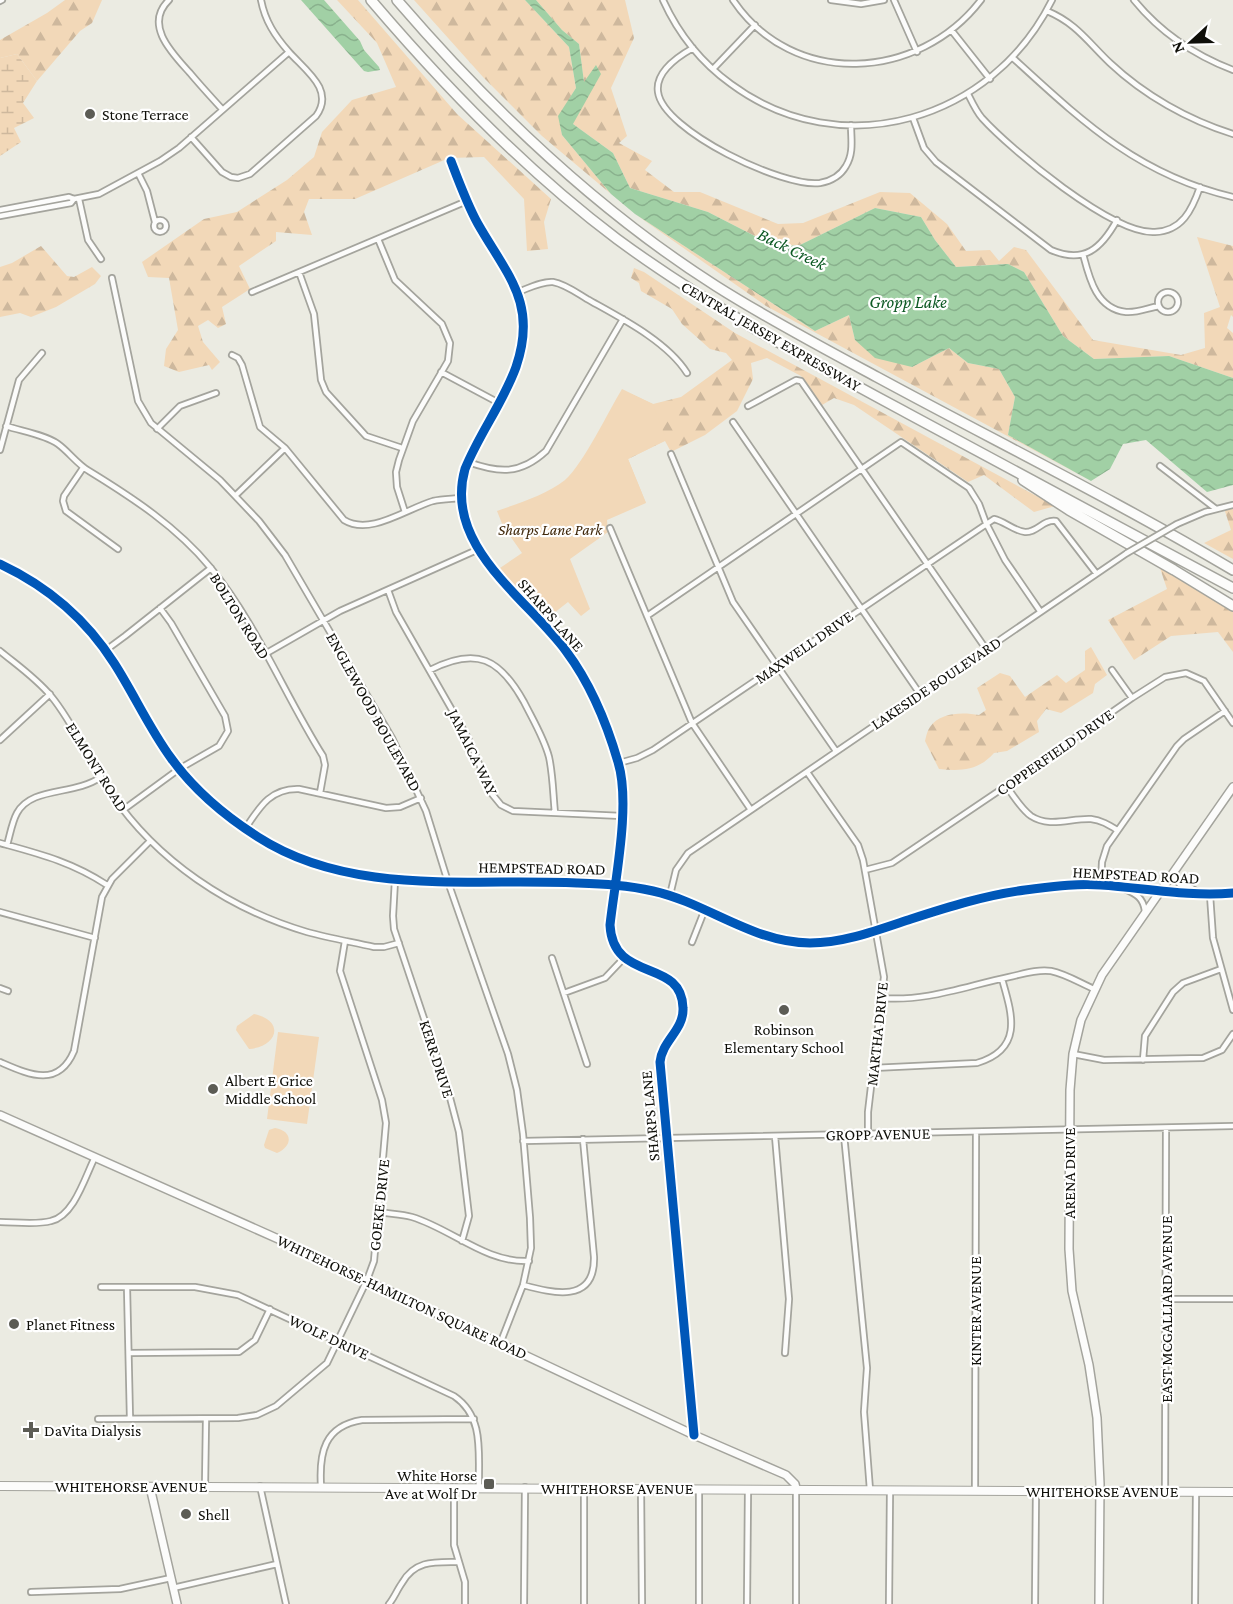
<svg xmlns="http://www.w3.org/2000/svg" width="1233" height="1604" viewBox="0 0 1233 1604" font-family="'Crimson Pro',serif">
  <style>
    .forest { fill: url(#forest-firs) }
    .wetland { fill: url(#wetland-marsh) }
    .park { fill: #f2d8b8 }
    .water { fill: url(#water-waves) }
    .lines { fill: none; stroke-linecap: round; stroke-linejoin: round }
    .street-casing { stroke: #a4a49d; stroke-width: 8 }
    .secondary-casing { stroke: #a4a49d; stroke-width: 10 }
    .primary-casing { stroke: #a4a49d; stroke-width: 10 }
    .highway-casing { stroke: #a4a49d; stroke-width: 12 }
    .street { stroke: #fcfcfb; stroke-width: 4.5 }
    .secondary { stroke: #fcfcfb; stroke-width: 7 }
    .primary { stroke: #fcfcfb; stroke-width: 8 }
    .highway { stroke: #fcfcfb; stroke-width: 9 }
    .street-bridge-casing { stroke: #a4a49d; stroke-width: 8; stroke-linecap: butt }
    .street-bridge { stroke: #fcfcfb; stroke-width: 4.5 }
    .cycleway-casing { stroke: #fff; stroke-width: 13 }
    .cycleway { stroke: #0057b8; stroke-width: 9 }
    .poi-dot { fill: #5c5c55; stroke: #fff; stroke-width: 2 }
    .labels { text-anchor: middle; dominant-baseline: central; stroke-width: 4.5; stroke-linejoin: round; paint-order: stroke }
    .poi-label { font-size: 16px; fill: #0f0f09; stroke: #fff; text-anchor: start }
    .street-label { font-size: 16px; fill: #0f0f09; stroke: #fff }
    .park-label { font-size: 16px; font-style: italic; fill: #41290c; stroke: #fff }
    .water-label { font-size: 18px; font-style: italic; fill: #0c5923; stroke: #fff }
  </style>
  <defs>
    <pattern id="forest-firs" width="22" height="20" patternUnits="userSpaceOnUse" patternTransform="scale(1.5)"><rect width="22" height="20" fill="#f2d8b8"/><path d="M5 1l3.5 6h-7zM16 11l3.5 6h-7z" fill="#ceb89d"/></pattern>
    <pattern id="wetland-marsh" width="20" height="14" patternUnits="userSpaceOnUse" patternTransform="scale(1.5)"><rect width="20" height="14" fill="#f2d8b8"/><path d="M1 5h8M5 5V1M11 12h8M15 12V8" fill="none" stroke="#ceb89d"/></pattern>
    <pattern id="water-waves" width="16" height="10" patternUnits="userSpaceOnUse" patternTransform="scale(1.5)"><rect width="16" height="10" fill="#a1d0a5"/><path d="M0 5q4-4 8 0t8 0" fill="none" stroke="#89b18d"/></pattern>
  </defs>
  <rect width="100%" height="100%" fill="#ebebe2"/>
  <path class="forest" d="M65,0H102L92,23L80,31L37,81L17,54L0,58V40L47,13Z
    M337,0H358L457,114L551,199L544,222L548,249L527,251L524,199L484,157L449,158L355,199H309L304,212L312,235L276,232V241L239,266L250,289L222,307L226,324L218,328L208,320L198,326L203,342L220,362L212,370L209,365L179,372L164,366L166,349L178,330L169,278L148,277L142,262L204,219L237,212L287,180L314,157L322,132L352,100L396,87L377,43Z
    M414,0H525L569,47L576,88L559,116L562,135L611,194L542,136L483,77Z
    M536,0H625L634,38L611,88L627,136L619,143L652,161L645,170L674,192H700L778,224L803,223L880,192L910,193L947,224L966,251L990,250L999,261L1014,247L1026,250L1093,340L1181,355L1205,348L1204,313L1220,307L1197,237L1233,246V317L1231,315L1227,328L1233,333V378L1169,356L1094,359L1063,336L1024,272L1008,264L956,267L935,240L921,217L875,208L800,245L776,247L708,212L630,188L613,153L573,124L584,83L579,44L562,30Z
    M635,214L815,331L849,315L855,340L912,367L949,348L968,363L999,369L1015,397L1008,435L1091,481L766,306Z
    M41,246L67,276L74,277L92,267L101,276L95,284L56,307L31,317L20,313L0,317V267L12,263Z
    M634,268L644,272L735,333L1055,506L1034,512L984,475L968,482L854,405L834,398L822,405L801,376L767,358L751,363L753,379L737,411L705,435L671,452L665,441L628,459L646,503L600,477L631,394L653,404L681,397L732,360L726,353L710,349L682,324L672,309L641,291L639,283L631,278Z
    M1233,504V559L1204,543L1231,530L1223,505Z
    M1164,566L1233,603V652L1218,632L1171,636L1134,660L1108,620L1167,589L1160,568Z
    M1091,647L1107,675L1095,684L1093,693L1061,713L1046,709L1037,721L1039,732L1007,751L994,753C978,771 961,771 939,769L925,741C926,737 927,731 930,727C940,712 963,712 979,715L986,710L977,688L1000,673L1010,676L1025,697L1057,675L1066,683L1085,670V651Z"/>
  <path class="wetland" d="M17,54L37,81L23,103L34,118L14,128L21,142L0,156V58Z"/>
  <path class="park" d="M622,389L653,404L666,440L628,459L646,503L607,520L608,532L570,559L590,609L581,616L568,602L544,621L518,596L497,570L522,553L503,526L497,511C519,503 546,495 565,480C584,463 608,412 622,389Z
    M254,1014C286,1021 277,1047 249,1049L236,1030L237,1026Z
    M278,1032L319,1037L307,1124L267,1119Z
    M275,1128C293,1131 293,1146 277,1153L265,1148L264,1145L269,1130Z"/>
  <path class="water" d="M301,0H324L360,41L364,50L379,67L380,70L368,72L364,71Z
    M525,0H536L562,30L579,44L584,82L596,65L601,74L573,124L613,153L630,188L708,212L776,247L800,245L875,208L921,217L935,240L956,267L1008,264L1024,272L1063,336L1094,359L1169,356L1233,378V485L1207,492L1146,440L1123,444L1110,469L1091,481L1008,435L1015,397L999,369L968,363L949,348L912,367L875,358L855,340L849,315L815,331L635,214L611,194L562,135L558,116L576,88L569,47Z"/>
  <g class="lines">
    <defs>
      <path id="street" d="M169,0C143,25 173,54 190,73C200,85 211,97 222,109
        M261,0C265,21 275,36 289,52
        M663,0C678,33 702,63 731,84C842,166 993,120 1052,0
        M733,0C793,89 919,81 981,0
        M831,0L861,4L884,0
        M894,0L917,52
        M1134,0C1160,32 1194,55 1233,70
        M0,1L2,0
        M1047,11C1076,23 1088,42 1110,63C1144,95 1188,120 1233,134
        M952,31L990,79
        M693,48C677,57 655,72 658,92C663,131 784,188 820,183C831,181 841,175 846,166C854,153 851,139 851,125
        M1013,58C1082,121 1138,175 1233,197
        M713,69L755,25
        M968,94C972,102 976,111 982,118C1010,149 1113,235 1155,232C1182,231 1192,210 1200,187
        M913,118L924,148L936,162L1051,250C1084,264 1101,249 1117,220
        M451,161C459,182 467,204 478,224C507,275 538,303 516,367C503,403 479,434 465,469C443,546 527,598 566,651C590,683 607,724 618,762C631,804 615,880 610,925C613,984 682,957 683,1008C684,1030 662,1041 660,1062L694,1435
        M138,173L147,191L155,222
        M79,199L88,240L101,259
        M0,210L69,197L74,199L99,194L160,161L179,148L289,52C306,71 335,90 316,116L250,174L238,178L231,177L222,172L191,137
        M0,216L71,203L74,199
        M154 226a6 6 0 1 1 12 0a6 6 0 1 1-12 0Z
        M378,239L395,280L442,324L450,343L448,361L413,421L399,460L396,472L397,487L405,512
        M1083,254C1089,277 1096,309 1126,312C1137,313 1148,308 1159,306
        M299,272L314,314L321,380L326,392L366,436L402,448
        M112,278L138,401L151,423L220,480L259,521L285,555L392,738L426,811L448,882L508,1054L517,1090L523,1134L530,1218L531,1248L523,1285L500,1344
        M252,292L467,201
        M518,292C529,288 542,281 553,282C565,284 577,293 587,299C619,317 667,341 687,373
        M1158 302a10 10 0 1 1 20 0a10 10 0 1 1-20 0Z
        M232,355L238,358L242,365L260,427L285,448L344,520C370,536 406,509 433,501C442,499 452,499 461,498
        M441,372L499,403
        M748,406L796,380L801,381L986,649
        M733,422L920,694
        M6,426C21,431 46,435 58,444C69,452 77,464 89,471C133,498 177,527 210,567C257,624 284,694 323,756L325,765L320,793
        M157,429L180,406L216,393
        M0,450L19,380L42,353
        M671,454L733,602L836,751
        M468,462C499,473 520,475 546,451L623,319
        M1160,466L1216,509
        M83,468L64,496L63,501L66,511L118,549
        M236,495L285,448
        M1177,524L1205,512L1233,505
        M610,528L692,723L751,810
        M0,564C46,586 86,618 113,662C133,693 149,728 171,758C198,795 239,829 280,850C367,894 484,879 579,883C599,884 619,884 638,888C658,891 677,897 695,905C736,922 773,946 819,943C865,940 908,919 952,906C1022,885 1088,883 1161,890
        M388,590L396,612L468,738L492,794L501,805L513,811L622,816
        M647,616L901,442L969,488L979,504L986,523L1005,560L1040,611
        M106,650L125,636L211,568
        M0,651C17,665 36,678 51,696C75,725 89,762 111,793C157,861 229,909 307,932C329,938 352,942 374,947H384L399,943
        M265,654L340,611L479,549
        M430,670C477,646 500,659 524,702C533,720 544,738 549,757C553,775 553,794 555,813
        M1112,670L1132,698
        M0,740L50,694
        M619,763L637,758L653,750L994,519C1004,521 1014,531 1025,532C1037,533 1043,519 1056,521L1096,573
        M807,772L858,845L863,860L884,977L868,1112V1134
        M1006,786C1014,796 1021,809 1031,816C1049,828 1071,818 1091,819C1101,820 1109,825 1117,830
        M123,810L179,769L219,746L228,731L225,716L171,623L160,608
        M245,829C259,808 270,788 299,789L386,808L400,807L421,798
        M0,843C40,854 72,862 107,885
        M7,845C10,835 12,822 17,813C32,786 74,796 101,777
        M865,870L892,863L1006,786L1132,698L1165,677L1186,673L1204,681L1233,723
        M395,880L393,916L394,929L448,1090L459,1132L469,1216L462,1241
        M1101,885L1102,862L1107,846L1177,746L1184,739L1225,711
        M1124,889C1137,894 1143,898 1145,911
        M670,895L676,870L688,853L1127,553
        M1210,895L1213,938L1233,1010
        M0,912L95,938
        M692,942L705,909
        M552,958L587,1064
        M0,988L8,991
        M564,993L605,978L624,958
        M881,998C926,1002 966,986 1009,977C1023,974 1037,969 1051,971C1066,974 1080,983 1094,989
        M1073,1054L1104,1060L1203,1058L1222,1050L1233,1034
        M1143,1060L1145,1036L1173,992L1183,983L1221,969
        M0,1062C28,1074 58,1089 74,1051L102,897L112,879L150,841
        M873,1068L977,1063C1024,1049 1012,1014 1002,979
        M844,1135L867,1368L864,1412L870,1490
        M775,1136L789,1299L785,1353
        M523,1141L1233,1126
        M379,1212C390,1214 401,1214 412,1217C452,1229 485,1263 529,1261
        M0,1222C16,1222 36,1225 51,1221C74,1216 85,1177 95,1157
        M523,1285C553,1293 595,1304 594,1257L583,1139
        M101,1287H195L238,1295L454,1396C485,1417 478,1454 479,1487
        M127,1287L130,1419
        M1166,1299H1233
        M129,1353L239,1352L255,1340L270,1309
        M98,1419L238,1418L257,1415L276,1406L327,1363L367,1280L374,1261L386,1123L382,1100L340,971L345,941
        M205,1486L206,1419
        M260,1486L286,1604
        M321,1486C319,1453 324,1426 362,1420L474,1419
        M454,1487V1545L465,1582V1604
        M641,1488L642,1604
        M975,1491L976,1132
        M1165,1491L1166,1128
        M173,1588L277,1564
        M31,1592L120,1589L171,1578
        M389,1604C394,1598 397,1590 402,1583C415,1560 435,1562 458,1562
        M524,1604L525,1487
        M584,1604V1487
        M699,1604V1490
        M747,1604L748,1490
        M796,1604V1488
        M889,1604L890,1491
        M1035,1604L1036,1490
        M1195,1604L1196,1492"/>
      <path id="secondary" d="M1173,873L1180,883L1198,893
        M1161,890L1200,894L1233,893
        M0,1115L285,1242L694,1435L786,1475L795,1484L796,1488
        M150,1487L177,1604
        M1099,1604L1100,1484L1097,1418L1089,1365L1072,1291L1069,1249L1070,1090L1073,1054L1081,1020L1102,975L1233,787"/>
      <path id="primary" d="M0,1486L1233,1492"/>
      <path id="highway" d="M371,0C445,87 525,170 617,239C708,306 807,359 907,413C1015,471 1124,530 1233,588
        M397,0C490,108 595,209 716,286C768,319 823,348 877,377C995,441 1117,501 1233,570
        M1023,480L1069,510L1174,570L1233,606"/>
    </defs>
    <use href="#street" class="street-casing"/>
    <use href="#secondary" class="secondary-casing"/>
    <use href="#primary" class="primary-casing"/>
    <use href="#highway" class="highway-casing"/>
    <use href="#street" class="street"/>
    <use href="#secondary" class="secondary"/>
    <use href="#primary" class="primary"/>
    <use href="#highway" class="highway"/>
    <defs>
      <path id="street-bridge" d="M1127,553L1177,524"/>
    </defs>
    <use href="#street-bridge" class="street-bridge-casing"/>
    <use href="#street-bridge" class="street-bridge"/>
    <defs>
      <path id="cycleway" d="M451,161C459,182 467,204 478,224C507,275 538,303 516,367C503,403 479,434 465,469C443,546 527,598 566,651C590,683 607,724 618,762C631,804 615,880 610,925C613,984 682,957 683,1008C684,1030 662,1041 660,1062L694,1435
        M0,564C47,586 86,619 114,663C134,694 149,728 171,758C194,790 225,816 258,837C351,897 472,878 577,883C602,884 628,885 653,891C707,903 753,943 810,943C844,943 878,930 911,919C948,907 986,895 1025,890C1050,887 1076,883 1101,885C1145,888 1189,897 1233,893"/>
    </defs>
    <use href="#cycleway" class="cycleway-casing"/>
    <use href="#cycleway" class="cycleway"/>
  </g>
  <g class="poi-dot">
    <circle cx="90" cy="114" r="6"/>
    <circle cx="784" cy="1010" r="6"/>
    <circle cx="213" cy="1089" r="6"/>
    <circle cx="14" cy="1324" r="6"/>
    <path d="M28 1421h6v6h6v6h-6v6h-6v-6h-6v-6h6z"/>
    <rect x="483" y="1478" width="12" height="12" rx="3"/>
    <circle cx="186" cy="1514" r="6"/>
  </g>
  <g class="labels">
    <g class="poi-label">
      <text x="102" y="114">Stone Terrace</text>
      <text x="784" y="1029" text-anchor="middle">Robinson<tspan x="784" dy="18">Elementary School</tspan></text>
      <text x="225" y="1080">Albert E Grice<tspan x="225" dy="18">Middle School</tspan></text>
      <text x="26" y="1324">Planet Fitness</text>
      <text x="44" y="1430">DaVita Dialysis</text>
      <text x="477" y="1475" text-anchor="end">White Horse<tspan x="477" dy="18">Ave at Wolf Dr</tspan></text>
      <text x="198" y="1514">Shell</text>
    </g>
    <g class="street-label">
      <text transform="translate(771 336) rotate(30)">CENTRAL JERSEY EXPRESSWAY</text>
      <text transform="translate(551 615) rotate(49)">SHARPS LANE</text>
      <text transform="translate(240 616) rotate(58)">BOLTON ROAD</text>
      <text transform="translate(804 647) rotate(-35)">MAXWELL DRIVE</text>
      <text transform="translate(936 683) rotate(-34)">LAKESIDE BOULEVARD</text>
      <text transform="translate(374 712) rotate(61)">ENGLEWOOD BOULEVARD</text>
      <text transform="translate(473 752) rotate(64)">JAMAICA WAY</text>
      <text transform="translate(1055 752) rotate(-35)">COPPERFIELD DRIVE</text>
      <text transform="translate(97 767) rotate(58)">ELMONT ROAD</text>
      <text transform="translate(542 868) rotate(1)">HEMPSTEAD ROAD</text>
      <text transform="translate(1136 875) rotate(3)">HEMPSTEAD ROAD</text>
      <text transform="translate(877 1034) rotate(-84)">MARTHA DRIVE</text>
      <text transform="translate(437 1059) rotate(72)">KERR DRIVE</text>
      <text transform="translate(650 1116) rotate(-95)">SHARPS LANE</text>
      <text transform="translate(878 1134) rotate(-1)">GROPP AVENUE</text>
      <text transform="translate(1069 1173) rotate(-90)">ARENA DRIVE</text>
      <text transform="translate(379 1205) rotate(-84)">GOEKE DRIVE</text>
      <text transform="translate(402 1297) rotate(25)">WHITEHORSE-HAMILTON SQUARE ROAD</text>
      <text transform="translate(1166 1309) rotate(-90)">EAST MCGALLIARD AVENUE</text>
      <text transform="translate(975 1311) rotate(-90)">KINTER AVENUE</text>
      <text transform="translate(329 1337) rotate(25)">WOLF DRIVE</text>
      <text x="131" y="1486">WHITEHORSE AVENUE</text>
      <text x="617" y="1488">WHITEHORSE AVENUE</text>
      <text x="1102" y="1491">WHITEHORSE AVENUE</text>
    </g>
    <g class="park-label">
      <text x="550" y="529">Sharps Lane Park</text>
    </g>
    <g class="water-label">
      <text transform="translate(792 249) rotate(26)">Back Creek</text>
      <text x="908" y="302">Gropp Lake</text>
    </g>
  </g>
  <g transform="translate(1191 42) rotate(248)" stroke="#ffffff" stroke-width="4.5" paint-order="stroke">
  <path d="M0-4.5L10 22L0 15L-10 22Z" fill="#0f0f09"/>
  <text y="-9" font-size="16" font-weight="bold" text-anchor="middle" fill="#0f0f09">N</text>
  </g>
</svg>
